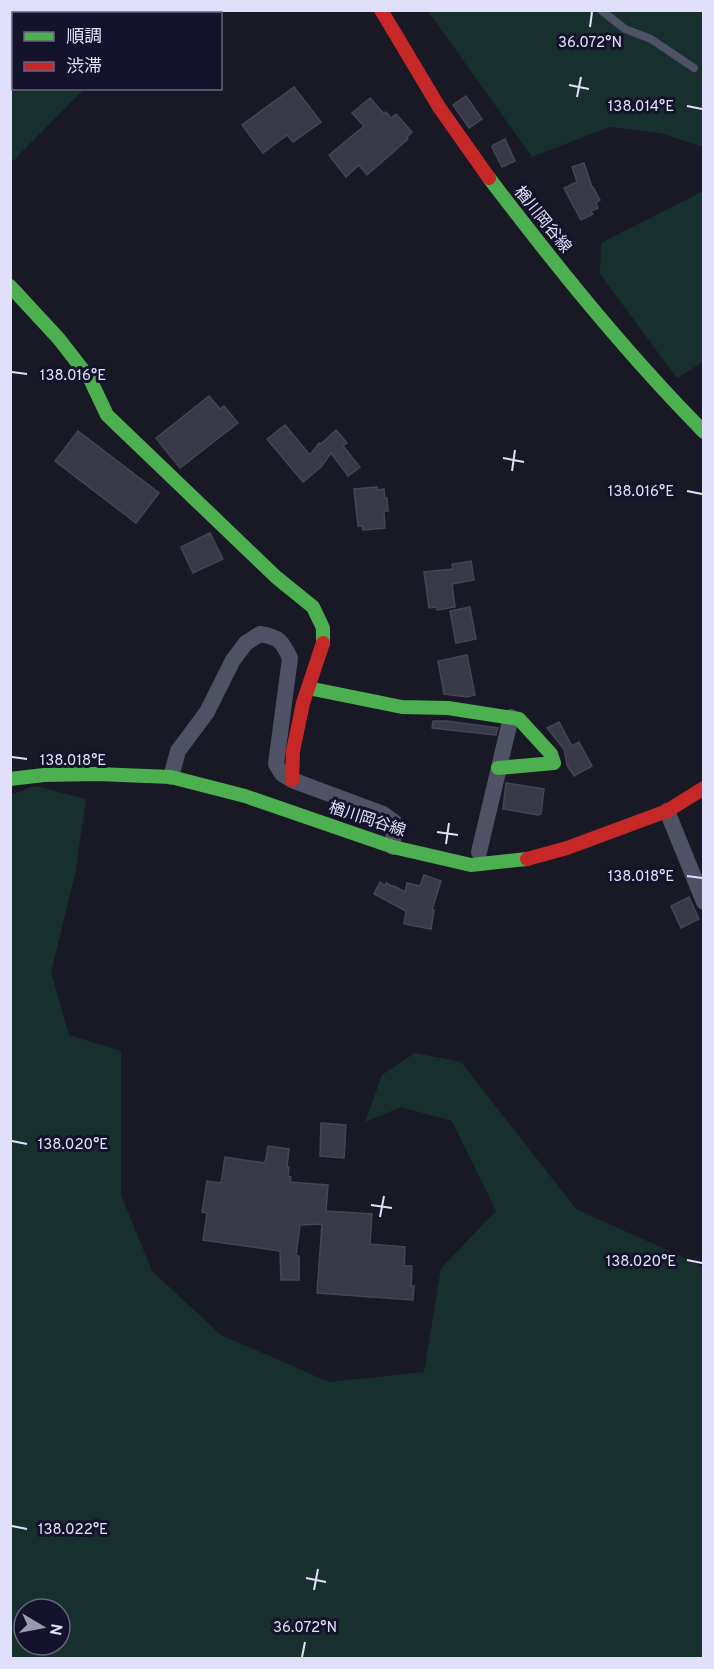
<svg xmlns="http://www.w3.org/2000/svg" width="714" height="1669" viewBox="0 0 714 1669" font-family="Overpass,'Noto Sans JP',sans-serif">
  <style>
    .green { fill: #17302e; fill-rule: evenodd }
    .building { fill: #383846; stroke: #454557; stroke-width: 1.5 }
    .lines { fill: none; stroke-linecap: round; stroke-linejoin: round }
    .lane { stroke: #4f5165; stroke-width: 8 }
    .street { stroke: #4f5165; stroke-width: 16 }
    .fast { stroke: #4caf50; stroke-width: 14 }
    .jam { stroke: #c62828; stroke-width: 14 }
    .ticks { fill: none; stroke: #e0e0fd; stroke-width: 2 }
    .labels { text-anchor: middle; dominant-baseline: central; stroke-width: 6; stroke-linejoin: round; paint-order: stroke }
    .street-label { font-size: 16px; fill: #e0e0fd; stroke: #14132b }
    .ticks-label { font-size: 15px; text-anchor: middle; fill: #e0e0fd; stroke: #14132b; stroke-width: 6; stroke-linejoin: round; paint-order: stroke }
  </style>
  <rect width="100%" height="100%" fill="#191925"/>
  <path class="green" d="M11,10L115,11L114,14H14V88L84,89L11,163Z
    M428,11H703V147L661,133L609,127L532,157Z
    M703,191V362L677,378L600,274L601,243Z
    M35,786L86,799L75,875L51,972L69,1035L121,1051V1195L152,1271L221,1335L329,1382L424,1372L441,1268L496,1211L452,1121L401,1107L365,1122L382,1075L415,1053L461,1062L576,1209L689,1260L703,1268V1658H11L10,795ZM24,1609H60V1645H24Z"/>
  <path class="building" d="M294,87L321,122L293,142L287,135L263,153L242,125Z
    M466,96L482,119L469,128L453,105Z
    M370,98L384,114L386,112L391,118L396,114L412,132L407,137L408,139L367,175L359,165L346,177L329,155L364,126L352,113Z
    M505,139L515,161L502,167L492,147L493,145Z
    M584,163L592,187H593L600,200L596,203L598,208L591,211L593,214L581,220L564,188L577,182L572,167Z
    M209,396L220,409L224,406L238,423L180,468L156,438Z
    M285,425L310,455L319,443L321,444L336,430L347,443L343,446L360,467L348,476L331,453L321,467L303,482L267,439Z
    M78,431L159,493L136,523L55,461Z
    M377,487V490L384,489L385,498H387L388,511H384L385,528L363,530L362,526H358L354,489Z
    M210,533L223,559L193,573L181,547Z
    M471,561L474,580L452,584L455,607L437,610L436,607L429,608L424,572L453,569L452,564Z
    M470,607L476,639L456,643L450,611Z
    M467,655L475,695L467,697L444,694L438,661Z
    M433,721H447L498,728L496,735L468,732L432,728Z
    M559,722L572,746L579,742L592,766L574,776L567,765L564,749L547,728Z
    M506,783L544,789L541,814L538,815L503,809Z
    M424,875L441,881L432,910H434L431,929L404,924L406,911L374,894L380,882L385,886L386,883L394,887V886L405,892L407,883L420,886Z
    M689,897L699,919L681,928L671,906Z
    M321,1123L346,1125L344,1158L320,1156Z
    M268,1146L289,1149L287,1167H289L288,1176L291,1177L290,1182L328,1185L326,1211L372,1214L370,1244L405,1247L404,1266H412L411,1286H414L413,1300L317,1293L322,1224L300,1225L296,1256H299V1280H281L280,1251L203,1240L207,1213L202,1212L207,1181L221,1183L225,1157L265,1163Z"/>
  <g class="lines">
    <path class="lane" d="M601,10L625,29L651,39L694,68"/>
    <path class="street" d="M171,777L178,751L207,712L233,660L246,643L260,634C279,637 282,641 290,658L276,764L282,774L292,780L383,814L394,822L393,847
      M667,811L704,902
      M479,852L511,717"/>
    <path class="fast" d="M489,178C556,266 626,353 704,432
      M10,286L59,339L90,379L107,415L276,577L313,607L323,628V643
      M308,688L402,707L448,708L519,719L551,754L554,763L498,768
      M10,779L44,775L97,774L171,777L245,796L393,847L471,865L527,859"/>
    <path class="jam" d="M381,10L439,107L489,178
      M292,780L293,751L303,703L323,643
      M527,859L567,848L667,811L704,788"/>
  </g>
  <path class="ticks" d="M590,27L592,12M569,85L589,89M577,97L581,77M687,106L702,109M12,372L27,374M503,458L524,462M512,471L515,450M687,491L702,494M12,757L27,759M437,832L458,835M446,844L449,823M687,876L702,878M12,1141L27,1144M371,1205L392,1208M380,1217L384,1196M687,1260L702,1263M12,1526L27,1529M306,1578L326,1582M314,1590L318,1569M302,1657L305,1642"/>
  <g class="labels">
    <g class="street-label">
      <text transform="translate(542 220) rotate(51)">楢川岡谷線</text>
      <text transform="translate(367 820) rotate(18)">楢川岡谷線</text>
    </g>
  </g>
  <g class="ticks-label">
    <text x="590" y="47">36.072°N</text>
    <text x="641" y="111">138.014°E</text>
    <text x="73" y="380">138.016°E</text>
    <text x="641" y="496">138.016°E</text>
    <text x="73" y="765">138.018°E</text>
    <text x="641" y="881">138.018°E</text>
    <text x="73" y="1149">138.020°E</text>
    <text x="641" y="1266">138.020°E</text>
    <text x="73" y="1534">138.022°E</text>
    <text x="305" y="1632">36.072°N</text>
  </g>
  <rect width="714" height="1669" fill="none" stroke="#e0e0fd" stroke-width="24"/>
  <rect x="12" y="12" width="210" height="78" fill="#14132b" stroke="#66657f" stroke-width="1.5"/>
  <rect x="24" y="32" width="30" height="9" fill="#4caf50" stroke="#66657f" stroke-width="1.5"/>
  <text x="66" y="42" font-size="18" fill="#e0e0fd">順調</text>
  <rect x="24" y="62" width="30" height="9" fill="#c62828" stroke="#66657f" stroke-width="1.5"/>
  <text x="66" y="72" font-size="18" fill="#e0e0fd">渋滞</text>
  <g transform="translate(42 1627) rotate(100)"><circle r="28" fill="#14132b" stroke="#66657f" stroke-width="1.5"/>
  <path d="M0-4.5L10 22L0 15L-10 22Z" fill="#9a9ab1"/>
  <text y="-9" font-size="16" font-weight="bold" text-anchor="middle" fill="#e0e0fd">N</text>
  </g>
</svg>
